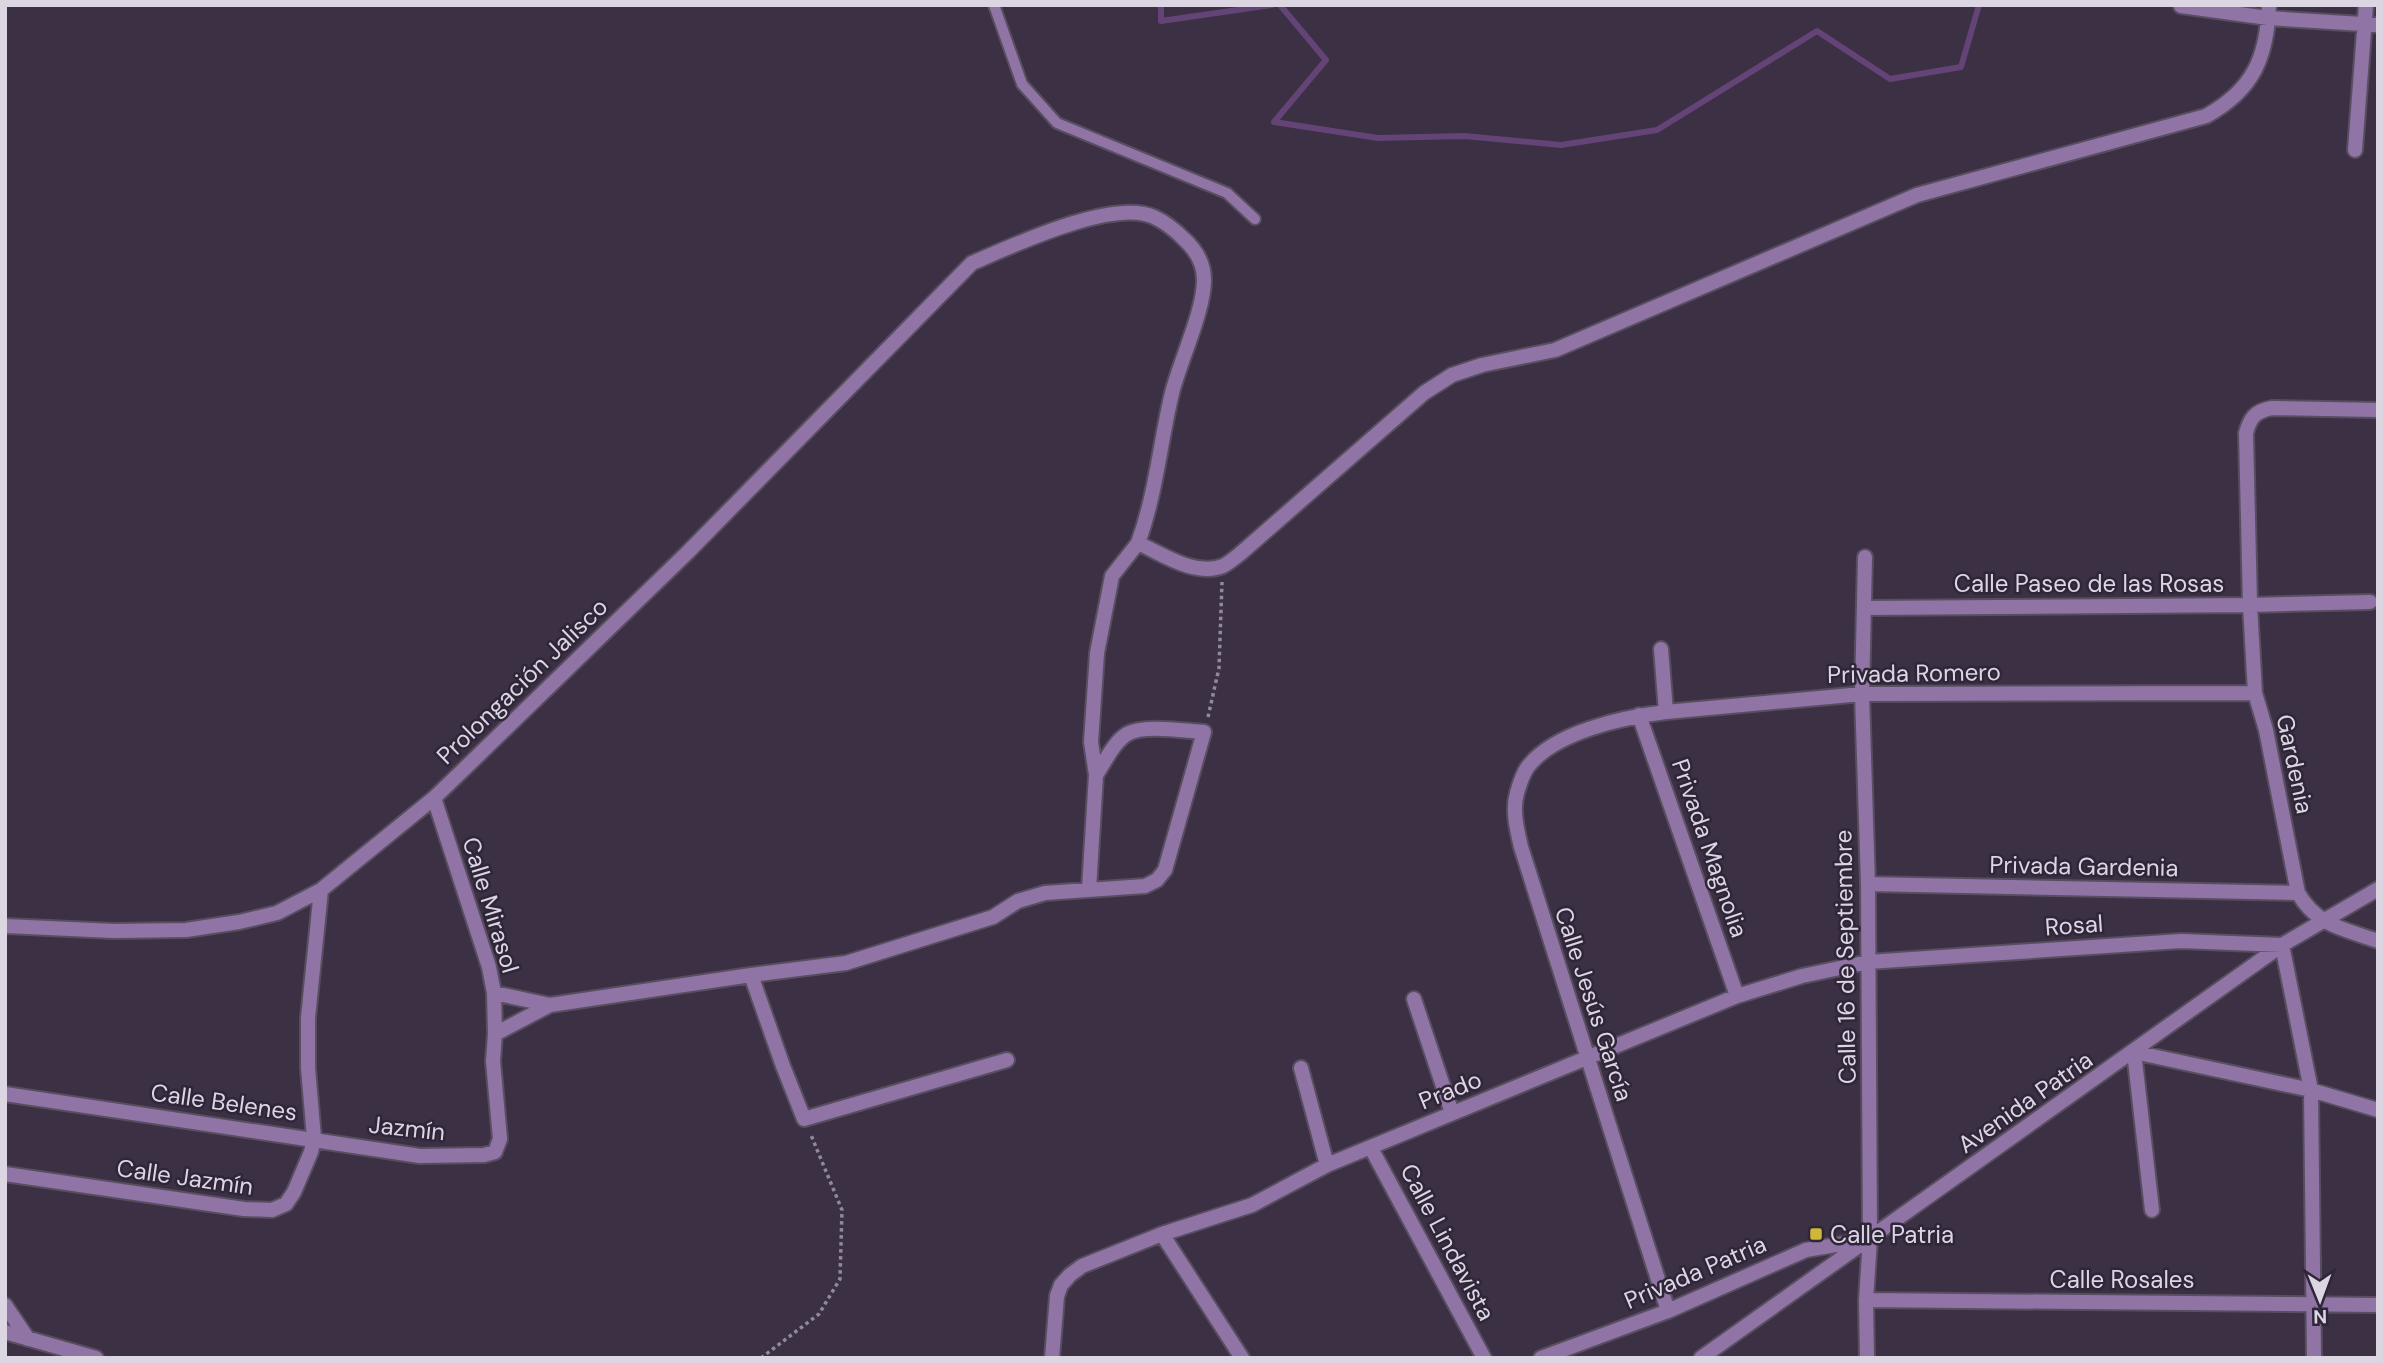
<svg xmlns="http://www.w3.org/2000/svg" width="2383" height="1363" viewBox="0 0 2383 1363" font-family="'DM Sans',sans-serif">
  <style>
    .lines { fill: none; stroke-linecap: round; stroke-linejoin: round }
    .stream { stroke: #644376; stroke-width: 6 }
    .lane-casing { stroke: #584e60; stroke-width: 14 }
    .street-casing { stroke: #584e60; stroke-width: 18 }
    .path { stroke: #928999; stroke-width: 3.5; stroke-dasharray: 3.5 3.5; stroke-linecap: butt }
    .lane { stroke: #9074a6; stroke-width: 10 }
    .street { stroke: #9074a6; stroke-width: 14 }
    .poi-dot { fill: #ceb837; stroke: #302639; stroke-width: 2.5 }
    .labels { text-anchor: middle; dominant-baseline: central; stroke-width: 5; stroke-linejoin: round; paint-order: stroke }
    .street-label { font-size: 24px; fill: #dcd5e2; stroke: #302639 }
    .poi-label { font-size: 24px; fill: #dcd5e2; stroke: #302639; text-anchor: start }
  </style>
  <rect width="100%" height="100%" fill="#3b3044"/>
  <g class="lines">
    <path class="stream" d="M1161,5V21L1272,5
      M1280,5L1326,60L1274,122L1378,138L1464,136L1561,145L1657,130L1817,31L1890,79L1961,67L1979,5"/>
    <defs>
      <path id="lane" d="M994,5L1022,84L1057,123L1227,193L1255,219"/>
      <path id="street" d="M2181,6L2268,18L2378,25
        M2355,150L2366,5
        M2378,410L2272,408C2255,411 2250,418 2246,433L2250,605L2255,693L2266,730L2298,893C2317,926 2344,929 2378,941
        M1865,557L1862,694L1868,884L1870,1239L1866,1300L1867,1358
        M1864,608L2250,605L2370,602
        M1661,649L1666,712
        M1639,715L1737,996
        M1868,884L2298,893
        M1089,889L1096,775L1091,742L1097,653L1112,576L1138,543
        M5,926L114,931L186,930L239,922L277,913L321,890L434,798L460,773L688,552L972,263C1012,246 1113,198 1154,217C1165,222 1176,231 1184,239C1196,250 1204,263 1204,280C1204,311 1180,361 1172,393C1160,443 1156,494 1138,543C1162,554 1195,577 1223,566C1229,563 1236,557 1241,553L1424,393L1452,375L1482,365L1555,350L1917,195L2206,116C2253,90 2267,58 2269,5
        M751,975L783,1066L804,1119L1007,1060
        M494,993L550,1005
        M1414,999L1452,1113
        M495,1034L550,1005L751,975L846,963L993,917L1018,901L1045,893L1145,886L1157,880L1165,870L1204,732C1185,731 1143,724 1127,734C1113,743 1105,762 1096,775
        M1301,1068L1327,1165
        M5,1094L420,1156L484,1155L495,1152L500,1139L493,1061L495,1034L494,993L489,967L434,798
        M1371,1148L1484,1358
        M5,1174L244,1209L272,1210L286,1204L294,1192L311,1152L314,1138L308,1068V1018L321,890
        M2152,1210L2134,1052L2311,1090L2378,1110
        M1162,1234L1242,1358
        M1866,1300L2378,1305
        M5,1305L28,1339
        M1668,1311L1521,847C1517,830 1512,810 1517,793C1519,786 1523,774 1527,768C1553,732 1624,717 1666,712L1862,694L2255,693
        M5,1332L96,1358
        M1052,1358L1057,1296L1061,1285L1070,1275L1082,1266L1162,1234L1252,1205L1327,1165L1737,996L1802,976L1868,962L2181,941L2282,945L2311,1090L2314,1358
        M1541,1358L1668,1311L1806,1250L1865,1240
        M1701,1358L2282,945L2378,889"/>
    </defs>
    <use href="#lane" class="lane-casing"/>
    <use href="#street" class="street-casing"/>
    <path class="path" d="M1208,717L1219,668L1222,582
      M761,1358L819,1314L840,1279L842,1210L811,1135"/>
    <use href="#lane" class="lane"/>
    <use href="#street" class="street"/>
  </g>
  <rect class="poi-dot" x="1809" y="1227" width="14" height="14" rx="3.5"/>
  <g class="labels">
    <g class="street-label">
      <text x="2089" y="583">Calle Paseo de las Rosas</text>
      <text transform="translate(1914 673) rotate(-1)">Privada Romero</text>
      <text transform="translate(522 681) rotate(-44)">Prolongación Jalisco</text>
      <text transform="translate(2295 764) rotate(78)">Gardenia</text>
      <text transform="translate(1710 848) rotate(71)">Privada Magnolia</text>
      <text transform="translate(2084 866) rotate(1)">Privada Gardenia</text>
      <text transform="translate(491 905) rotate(73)">Calle Mirasol</text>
      <text transform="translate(2074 925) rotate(-4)">Rosal</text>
      <text transform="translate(1845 957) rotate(-91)">Calle 16 de Septiembre</text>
      <text transform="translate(1594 1004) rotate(72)">Calle Jesús García</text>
      <text transform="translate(1450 1090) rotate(-22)">Prado</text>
      <text transform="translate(224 1102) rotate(8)">Calle Belenes</text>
      <text transform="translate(2025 1102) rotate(-35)">Avenida Patria</text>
      <text transform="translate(407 1128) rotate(6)">Jazmín</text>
      <text transform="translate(185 1177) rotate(8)">Calle Jazmín</text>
      <text transform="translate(1448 1242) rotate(62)">Calle Lindavista</text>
      <text transform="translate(1695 1272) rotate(-23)">Privada Patria</text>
      <text x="2122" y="1279">Calle Rosales</text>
    </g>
    <g class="poi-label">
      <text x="1830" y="1234">Calle Patria</text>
    </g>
  </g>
  <rect width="2383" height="1363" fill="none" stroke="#dcd5e2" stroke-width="14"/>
  <g transform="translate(2320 1300) rotate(179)" stroke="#302639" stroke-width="5" paint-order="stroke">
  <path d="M0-5L12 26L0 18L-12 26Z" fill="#dcd5e2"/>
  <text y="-10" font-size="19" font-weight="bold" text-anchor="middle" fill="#dcd5e2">N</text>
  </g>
</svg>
